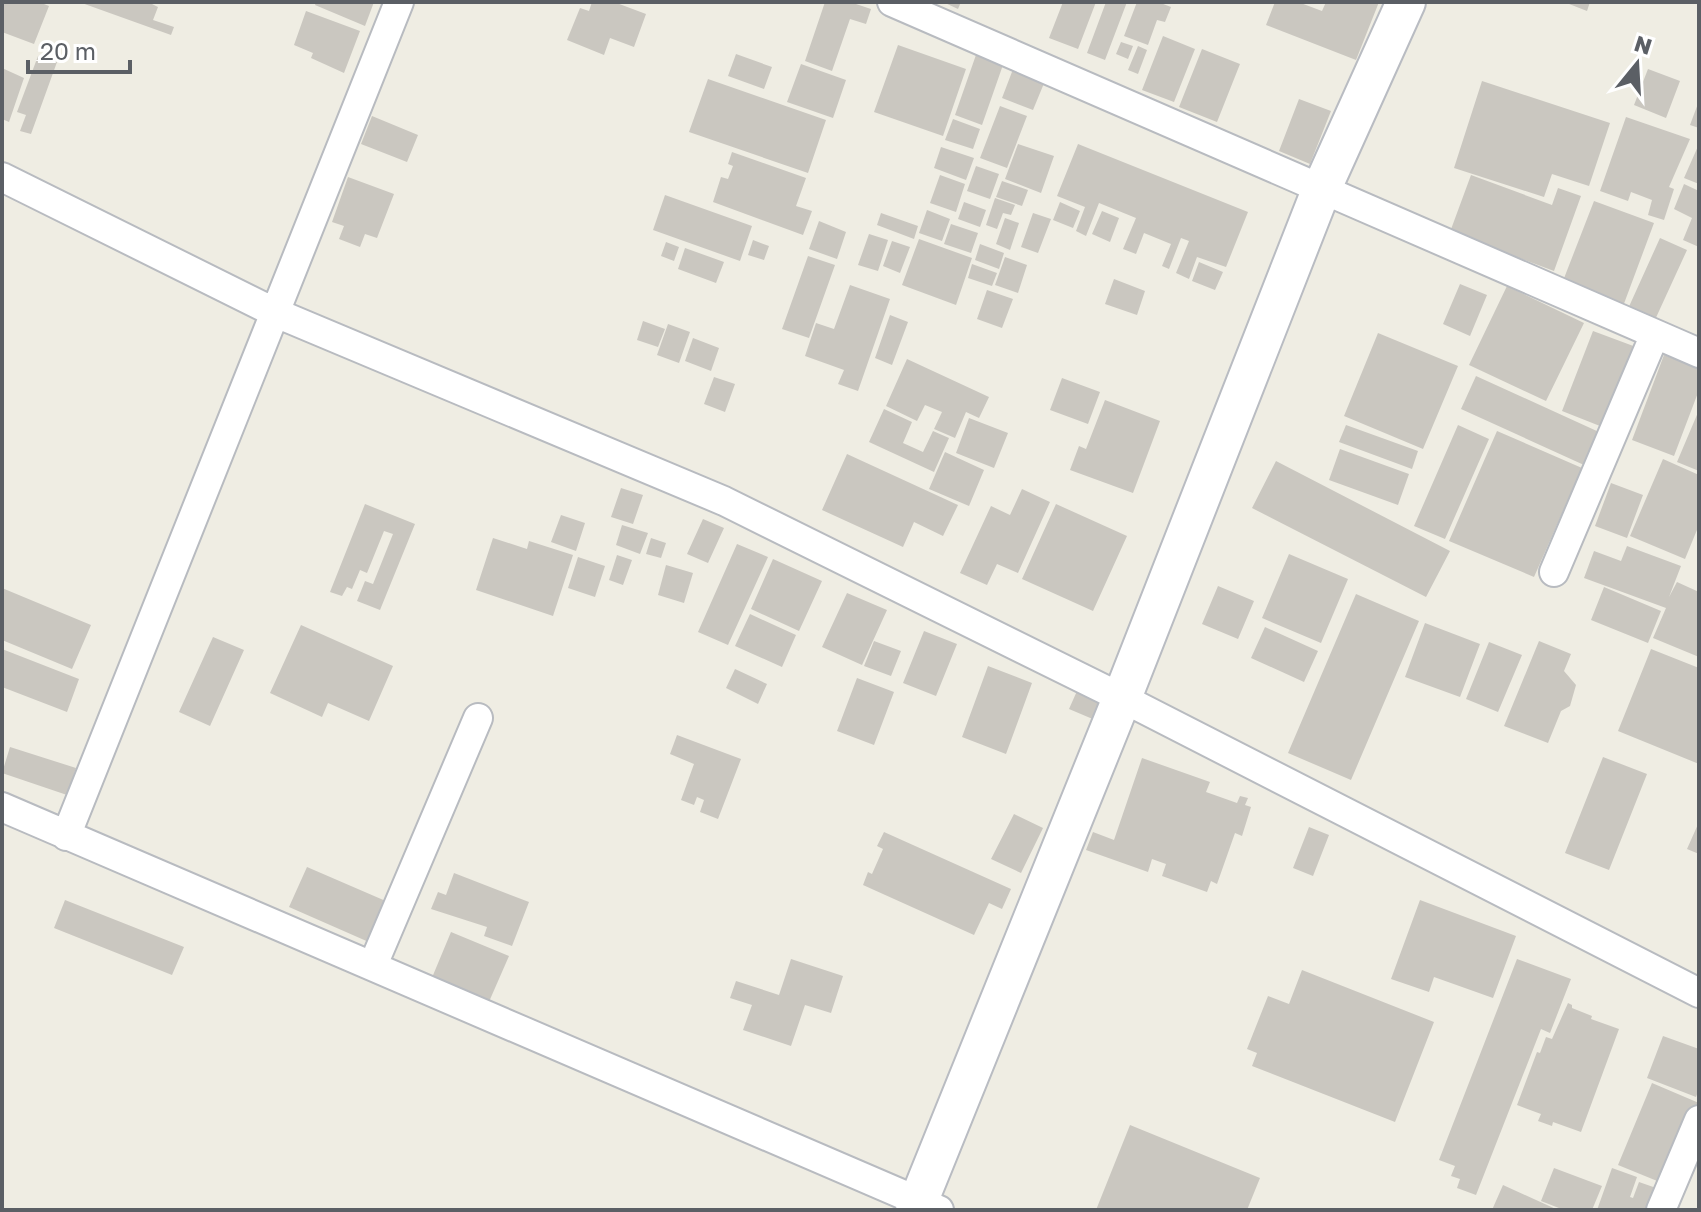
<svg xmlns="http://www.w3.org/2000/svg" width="1701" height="1212" viewBox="0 0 1701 1212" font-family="'Golos Text',sans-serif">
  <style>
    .building { fill: #cac7c0 }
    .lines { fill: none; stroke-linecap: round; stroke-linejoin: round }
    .street-casing { stroke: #b8bbc0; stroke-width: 32 }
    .secondary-casing { stroke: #b9bcc2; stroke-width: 42 }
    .street { stroke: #fff; stroke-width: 28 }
    .secondary { stroke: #fff; stroke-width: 38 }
  </style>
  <rect width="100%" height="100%" fill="#efede3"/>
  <path class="building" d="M2,2H39L49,6L34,44L2,32Z
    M79,2H148L158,7L153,20L174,27L171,35Z
    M316,2H374L365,26L315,5Z
    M592,2H614L646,14L634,47L610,38L604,55L567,40L580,8L589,11Z
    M825,2H850L871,9L866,24L850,19L832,71L805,61Z
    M943,2H961L958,9Z
    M1063,2H1096L1078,49L1049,38Z
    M1106,2H1127L1105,60L1087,53Z
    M1137,2H1158L1171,7L1165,22L1157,20L1148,45L1124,36Z
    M1275,2H1298L1322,11L1326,2H1379L1356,60L1266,25Z
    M1564,2H1590L1587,11Z
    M306,11L360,31L344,73L311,58L313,53L294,45Z
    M1163,36L1195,49L1174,102L1142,90Z
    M1121,42L1133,46L1128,59L1116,54Z
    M898,45L966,69L943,136L874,112Z
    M1138,46L1147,50L1138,74L1128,70Z
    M1202,49L1240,64L1217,122L1179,107Z
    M977,52L1004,62L982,125L955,115Z
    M736,54L772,67L764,89L728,76Z
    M38,56L57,62L31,134L20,131L26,115L17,112Z
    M801,64L846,80L833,118L787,102Z
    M1015,64L1047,76L1033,110L1002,98Z
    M2,68L24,78L9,122L2,119Z
    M1648,69L1680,81L1666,118L1634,105Z
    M708,79L826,120L808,173L689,132Z
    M1482,81L1610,123L1589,186L1552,174L1544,197L1454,168Z
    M1299,99L1331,111L1310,164L1279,151Z
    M1699,101V128L1690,125Z
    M1000,106L1027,116L1007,168L980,158Z
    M372,116L418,135L407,162L361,144Z
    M1626,117L1690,139L1669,187L1674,189L1664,220L1648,215L1652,200L1631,192L1628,201L1600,191Z
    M953,119L980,129L973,149L945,140Z
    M1018,144L1054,156L1041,193L1005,179Z
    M1078,144L1248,212L1226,267L1197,257L1189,279L1176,273L1189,241L1181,238L1169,269L1162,266L1171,244L1144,233L1136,254L1123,249L1136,218L1099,203L1086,236L1076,231L1085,207L1057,196Z
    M1699,144V184L1684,178Z
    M941,147L974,158L966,180L934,168Z
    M732,152L806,178L796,206L812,211L803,235L713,202L721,177L728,179L733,166L728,164Z
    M976,166L999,174L990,199L967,191Z
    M940,175L965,184L956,212L930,203Z
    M1471,175L1552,205L1558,188L1581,196L1554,271L1450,232Z
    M348,177L394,194L377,238L365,234L360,247L339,239L344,226L332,222Z
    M1002,181L1028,190L1022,206L996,197Z
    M1684,184L1699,191V247L1683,240L1692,218L1674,209Z
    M665,195L752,226L740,261L653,230Z
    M995,198L1015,205L1011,215L1003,213L997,229L986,225Z
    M1594,201L1654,223L1622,309L1561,286Z
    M964,202L986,210L980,227L958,219Z
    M1060,202L1080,211L1073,228L1053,220Z
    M927,210L950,219L942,241L919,233Z
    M1102,211L1119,218L1110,242L1092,234Z
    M881,213L918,226L914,239L877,225Z
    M1033,213L1051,219L1038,253L1021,247Z
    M1005,218L1019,223L1010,250L996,244Z
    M819,221L846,232L837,259L809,249Z
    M951,224L978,233L971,253L944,244Z
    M869,234L888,240L878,271L858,265Z
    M1660,238L1687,250L1654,322L1627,311Z
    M919,239L972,258L956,305L902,285Z
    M753,240L769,246L764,260L748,255Z
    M892,241L910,247L900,273L883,266Z
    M666,242L679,247L674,261L661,256Z
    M980,244L1004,253L999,269L975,260Z
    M685,248L724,262L716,283L678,269Z
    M808,256L835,265L809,338L782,329Z
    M1005,257L1027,265L1018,293L995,285Z
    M1199,262L1223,272L1215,290L1192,281Z
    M972,264L997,273L992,286L968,278Z
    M1114,279L1145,291L1137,315L1105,304Z
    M1460,284L1487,295L1470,336L1443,324Z
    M850,285L890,299L858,391L838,384L844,370L805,356L816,323L834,329Z
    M1507,286L1584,323L1546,401L1469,365Z
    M987,290L1013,299L1002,328L977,319Z
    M890,315L908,322L892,365L875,358Z
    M643,321L665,329L658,347L637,340Z
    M668,324L690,332L679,363L657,355Z
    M1593,331L1636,347L1605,428L1562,411Z
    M1378,333L1458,366L1423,449L1344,416Z
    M693,338L719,348L711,371L685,361Z
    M1664,355L1699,368V390L1674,456L1632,440Z
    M907,359L989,397L979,418L966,412L955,438L934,429L942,412L925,405L917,421L886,406Z
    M1476,376L1599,432L1584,465L1461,409Z
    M714,377L735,384L725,412L704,404Z
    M1062,378L1100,392L1088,424L1050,410Z
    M1105,400L1160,421L1133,493L1070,470L1079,446L1086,449Z
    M884,409L912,422L903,443L923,452L933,431L949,438L934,472L869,442Z
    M1699,410V471L1677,462Z
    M969,418L1008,433L994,468L956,453Z
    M1346,425L1418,451L1412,469L1339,442Z
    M1458,425L1489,439L1445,539L1414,526Z
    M1497,431L1582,468L1534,577L1449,541Z
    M1340,449L1409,474L1398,505L1329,480Z
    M945,452L984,470L969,506L929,489Z
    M847,454L958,505L943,536L914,522L903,547L822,510Z
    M1663,459L1699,475V525L1685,559L1630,536Z
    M1276,461L1450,551L1426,597L1252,508Z
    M1611,483L1643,495L1627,538L1595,526Z
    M621,488L643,495L633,524L611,517Z
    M1022,489L1050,502L1018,573L997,564L987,585L960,573L991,506L1010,515Z
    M365,504L415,524L380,610L357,601L365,581L373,584L393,534L384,531L367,573L360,570L352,589L347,587L342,596L330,592Z
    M1056,504L1127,536L1093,611L1022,579Z
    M561,515L585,523L576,551L551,542Z
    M703,519L724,528L708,563L687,554Z
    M622,525L648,533L640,554L616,545Z
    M493,538L527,549L529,541L573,555L553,616L476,590Z
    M651,538L666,543L661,558L646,554Z
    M737,544L768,557L728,645L698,632Z
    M1627,546L1681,566L1669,597L1677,582L1699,592V657L1653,638L1666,608L1584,578L1594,551L1621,561Z
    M1289,554L1348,579L1321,643L1262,618Z
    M617,555L632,560L623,585L609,580Z
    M578,557L605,566L595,597L568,588Z
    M773,559L822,581L799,631L751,609Z
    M666,565L693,573L684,603L658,595Z
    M1218,586L1254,601L1238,639L1202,624Z
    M1604,587L1661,611L1648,643L1591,620Z
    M2,588L91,625L72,669L2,640Z
    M847,593L887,610L862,665L822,647Z
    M1356,594L1419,621L1351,780L1288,753Z
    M750,614L796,635L782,667L735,646Z
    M1425,623L1480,644L1460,697L1405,677Z
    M301,625L393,666L369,721L328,703L322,717L270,693Z
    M1265,627L1318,651L1304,682L1251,658Z
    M924,631L957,644L936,696L903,683Z
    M213,637L244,650L210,726L179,712Z
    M874,641L901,651L891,676L864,666Z
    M1539,641L1571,654L1564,671L1576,685L1570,706L1561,711L1548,743L1504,726Z
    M1489,642L1522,655L1498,712L1466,699Z
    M2,649L79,679L67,712L2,687Z
    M1651,649L1699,668V764L1618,731Z
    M988,666L1032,683L1006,754L962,737Z
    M735,669L767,684L758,704L726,688Z
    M857,678L894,692L874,745L837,731Z
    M1077,691L1103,701L1095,720L1069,709Z
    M677,735L741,759L718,819L700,812L704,800L697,797L694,805L681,800L694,764L670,754Z
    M10,747L76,768L67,795L2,773Z
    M1603,757L1647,774L1609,870L1565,853Z
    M1142,758L1210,782L1206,792L1237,803L1240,796L1248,798L1245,805L1251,807L1242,836L1235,833L1217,884L1211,881L1207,892L1162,876L1166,864L1152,859L1148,872L1086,850L1093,832L1114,840Z
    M1014,814L1043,828L1021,873L991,859Z
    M1699,822V854L1687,849Z
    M1309,827L1329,835L1313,876L1293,868Z
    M884,832L1011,889L1002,909L989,903L974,935L863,885L868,872L872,874L883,849L877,846Z
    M307,867L388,902L371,943L289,907Z
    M454,873L529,902L512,946L484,936L487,927L431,909L438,892L446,895Z
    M65,900L184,947L172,975L54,928Z
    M1420,900L1516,936L1493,998L1434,977L1429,992L1391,979Z
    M451,932L509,956L488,1004L431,980Z
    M791,959L843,976L831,1013L805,1005L791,1046L743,1030L752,1005L730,998L736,981L779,995Z
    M1517,959L1571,979L1550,1033L1541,1029L1476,1195L1457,1188L1460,1179L1451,1176L1455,1166L1439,1160Z
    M1302,970L1434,1022L1395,1122L1252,1066L1257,1053L1247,1049L1268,996L1289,1004Z
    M1568,1003L1572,1005V1008L1592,1016L1591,1019L1619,1029L1581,1132L1553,1122L1552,1126L1538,1121L1541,1114L1517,1105L1537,1052L1540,1053L1546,1037L1552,1039Z
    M1663,1036L1699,1049V1089L1696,1097L1647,1078Z
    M1652,1083L1699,1103L1667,1185L1618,1165Z
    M1130,1125L1260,1178L1247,1210H1096Z
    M1554,1168L1602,1186L1592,1210H1564L1541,1201Z
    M1612,1168L1637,1177L1630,1197L1633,1198L1639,1182L1659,1189L1652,1210H1597Z
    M1503,1185L1558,1210H1492Z"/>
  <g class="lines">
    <defs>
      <path id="street" d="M892,2L1699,353
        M2,177L276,313L724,501L1122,698L1699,993
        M1554,572L1655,334
        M2,807L939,1210
        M66,836L399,2
        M373,965L478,718
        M1661,1210L1699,1120"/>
      <path id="secondary" d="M915,1210L1122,698L1322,188L1406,2"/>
    </defs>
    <use href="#street" class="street-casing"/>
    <use href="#secondary" class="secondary-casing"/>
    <use href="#street" class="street"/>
    <use href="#secondary" class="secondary"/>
  </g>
  <rect width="1701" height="1212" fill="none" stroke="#5b5f65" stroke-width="8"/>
  <g transform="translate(1637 64) rotate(18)" stroke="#ffffff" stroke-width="6" paint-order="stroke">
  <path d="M0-6L14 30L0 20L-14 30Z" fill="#5b5f65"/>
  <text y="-12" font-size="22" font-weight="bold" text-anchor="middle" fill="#5b5f65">N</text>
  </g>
  <path d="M28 60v12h102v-12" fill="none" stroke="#5b5f65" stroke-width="4"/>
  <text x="40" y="60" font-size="24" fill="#5b5f65" stroke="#ffffff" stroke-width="6" paint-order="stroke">20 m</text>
</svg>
